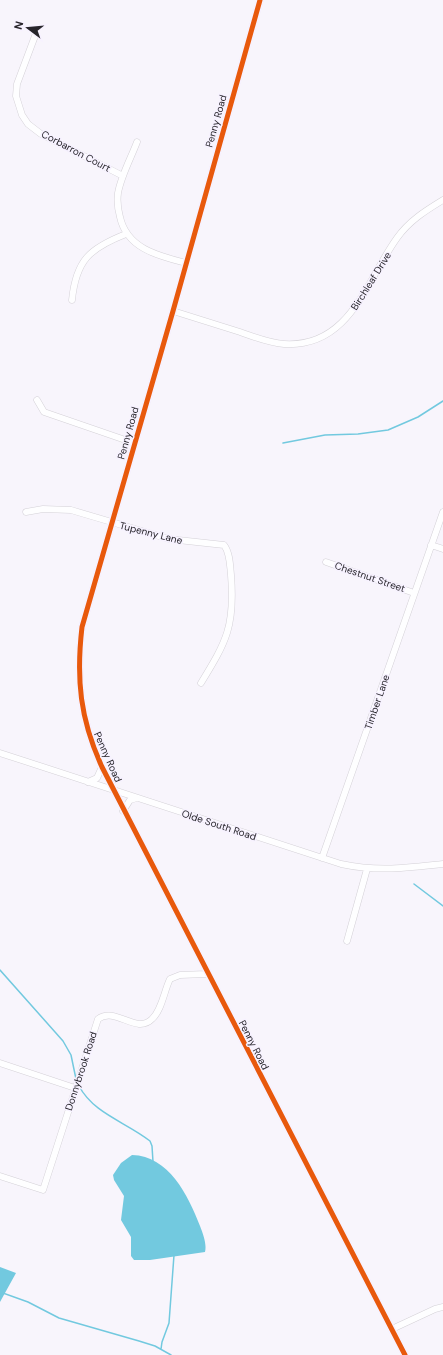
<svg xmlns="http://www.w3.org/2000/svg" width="443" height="1355" viewBox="0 0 443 1355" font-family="'DM Sans',sans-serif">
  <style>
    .water { fill: #72c9df }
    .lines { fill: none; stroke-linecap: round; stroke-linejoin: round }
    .stream { stroke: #72c9df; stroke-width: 1.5 }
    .minor-casing { stroke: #d4d1d7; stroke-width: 7 }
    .minor { stroke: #fefeff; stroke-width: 6 }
    .cycleway-casing { stroke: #f7f2ff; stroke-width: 8 }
    .cycleway { stroke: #e8590c; stroke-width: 5 }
    .labels { text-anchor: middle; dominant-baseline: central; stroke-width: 3; stroke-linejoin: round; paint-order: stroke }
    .street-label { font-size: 10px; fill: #27252b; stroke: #f7f2ff }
  </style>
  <rect width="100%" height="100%" fill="#f8f5fc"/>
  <path class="water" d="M132,1155C169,1156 188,1195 200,1226C203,1234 207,1244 205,1252L150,1260H134L131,1256V1237L121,1220L124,1196L114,1180L113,1175L121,1163Z
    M0,1267L16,1273L0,1302Z"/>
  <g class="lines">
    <path class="stream" d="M283,443L325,435L358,434L388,430L418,417L443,401
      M414,884L443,906
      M0,970L63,1041L71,1055L76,1079
      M79,1086C94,1114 126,1122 150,1141L152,1146L153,1162
      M0,1292L28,1302L59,1318L139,1341L155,1346L171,1355
      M161,1349L162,1342L169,1323L174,1255"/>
    <defs>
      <path id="minor" d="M260,0L173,311L82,627C76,679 80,719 102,767L405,1355
        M35,36L17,84L16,96L22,115L28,124L41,134L123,176
        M137,142C131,158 121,176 118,193C117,201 118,210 120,217C127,249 159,256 186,263
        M72,300C76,260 90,248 126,234
        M173,311C196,318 218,325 240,332C254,337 269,343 284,344C350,348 366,281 397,238C409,221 425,211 443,200
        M37,400L44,412L134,443
        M26,512L43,509L71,510L169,539L224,545C230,553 230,565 231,575C235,625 227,641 201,683
        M431,545L443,549
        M326,562L414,593
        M0,753L341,864C379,872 405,868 443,864
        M88,782L97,778L102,767
        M123,811L130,800L137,798
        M322,858L443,512
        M347,941L367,869
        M0,1063L75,1088
        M0,1176L43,1190L98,1019C116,1006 136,1035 152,1019C162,1010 164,991 170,979L180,975L206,974
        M392,1329L435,1309L443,1307"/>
    </defs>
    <use href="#minor" class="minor-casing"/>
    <use href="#minor" class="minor"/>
    <defs>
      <path id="cycleway" d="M260,0L173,311L82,627C76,679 80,719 102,767L405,1355"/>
    </defs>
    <use href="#cycleway" class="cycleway-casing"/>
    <use href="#cycleway" class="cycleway"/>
  </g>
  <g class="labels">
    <g class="street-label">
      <text transform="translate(216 121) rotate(-74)">Penny Road</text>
      <text transform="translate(76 151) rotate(28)">Corbarron Court</text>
      <text transform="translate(371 281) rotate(-58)">Birchleaf Drive</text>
      <text transform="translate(128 433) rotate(-74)">Penny Road</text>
      <text transform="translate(151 533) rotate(14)">Tupenny Lane</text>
      <text transform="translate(370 577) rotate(19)">Chestnut Street</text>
      <text transform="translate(377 702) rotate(-71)">Timber Lane</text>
      <text transform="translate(108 757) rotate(66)">Penny Road</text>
      <text transform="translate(219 825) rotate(18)">Olde South Road</text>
      <text transform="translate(254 1045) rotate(63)">Penny Road</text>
      <text transform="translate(81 1071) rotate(-72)">Donnybrook Road</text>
    </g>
  </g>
  <g transform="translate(28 28) rotate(286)" stroke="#f7f2ff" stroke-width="3" paint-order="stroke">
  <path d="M0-3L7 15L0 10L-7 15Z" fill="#27252b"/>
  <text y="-6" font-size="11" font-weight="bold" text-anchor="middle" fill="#27252b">N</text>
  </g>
</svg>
